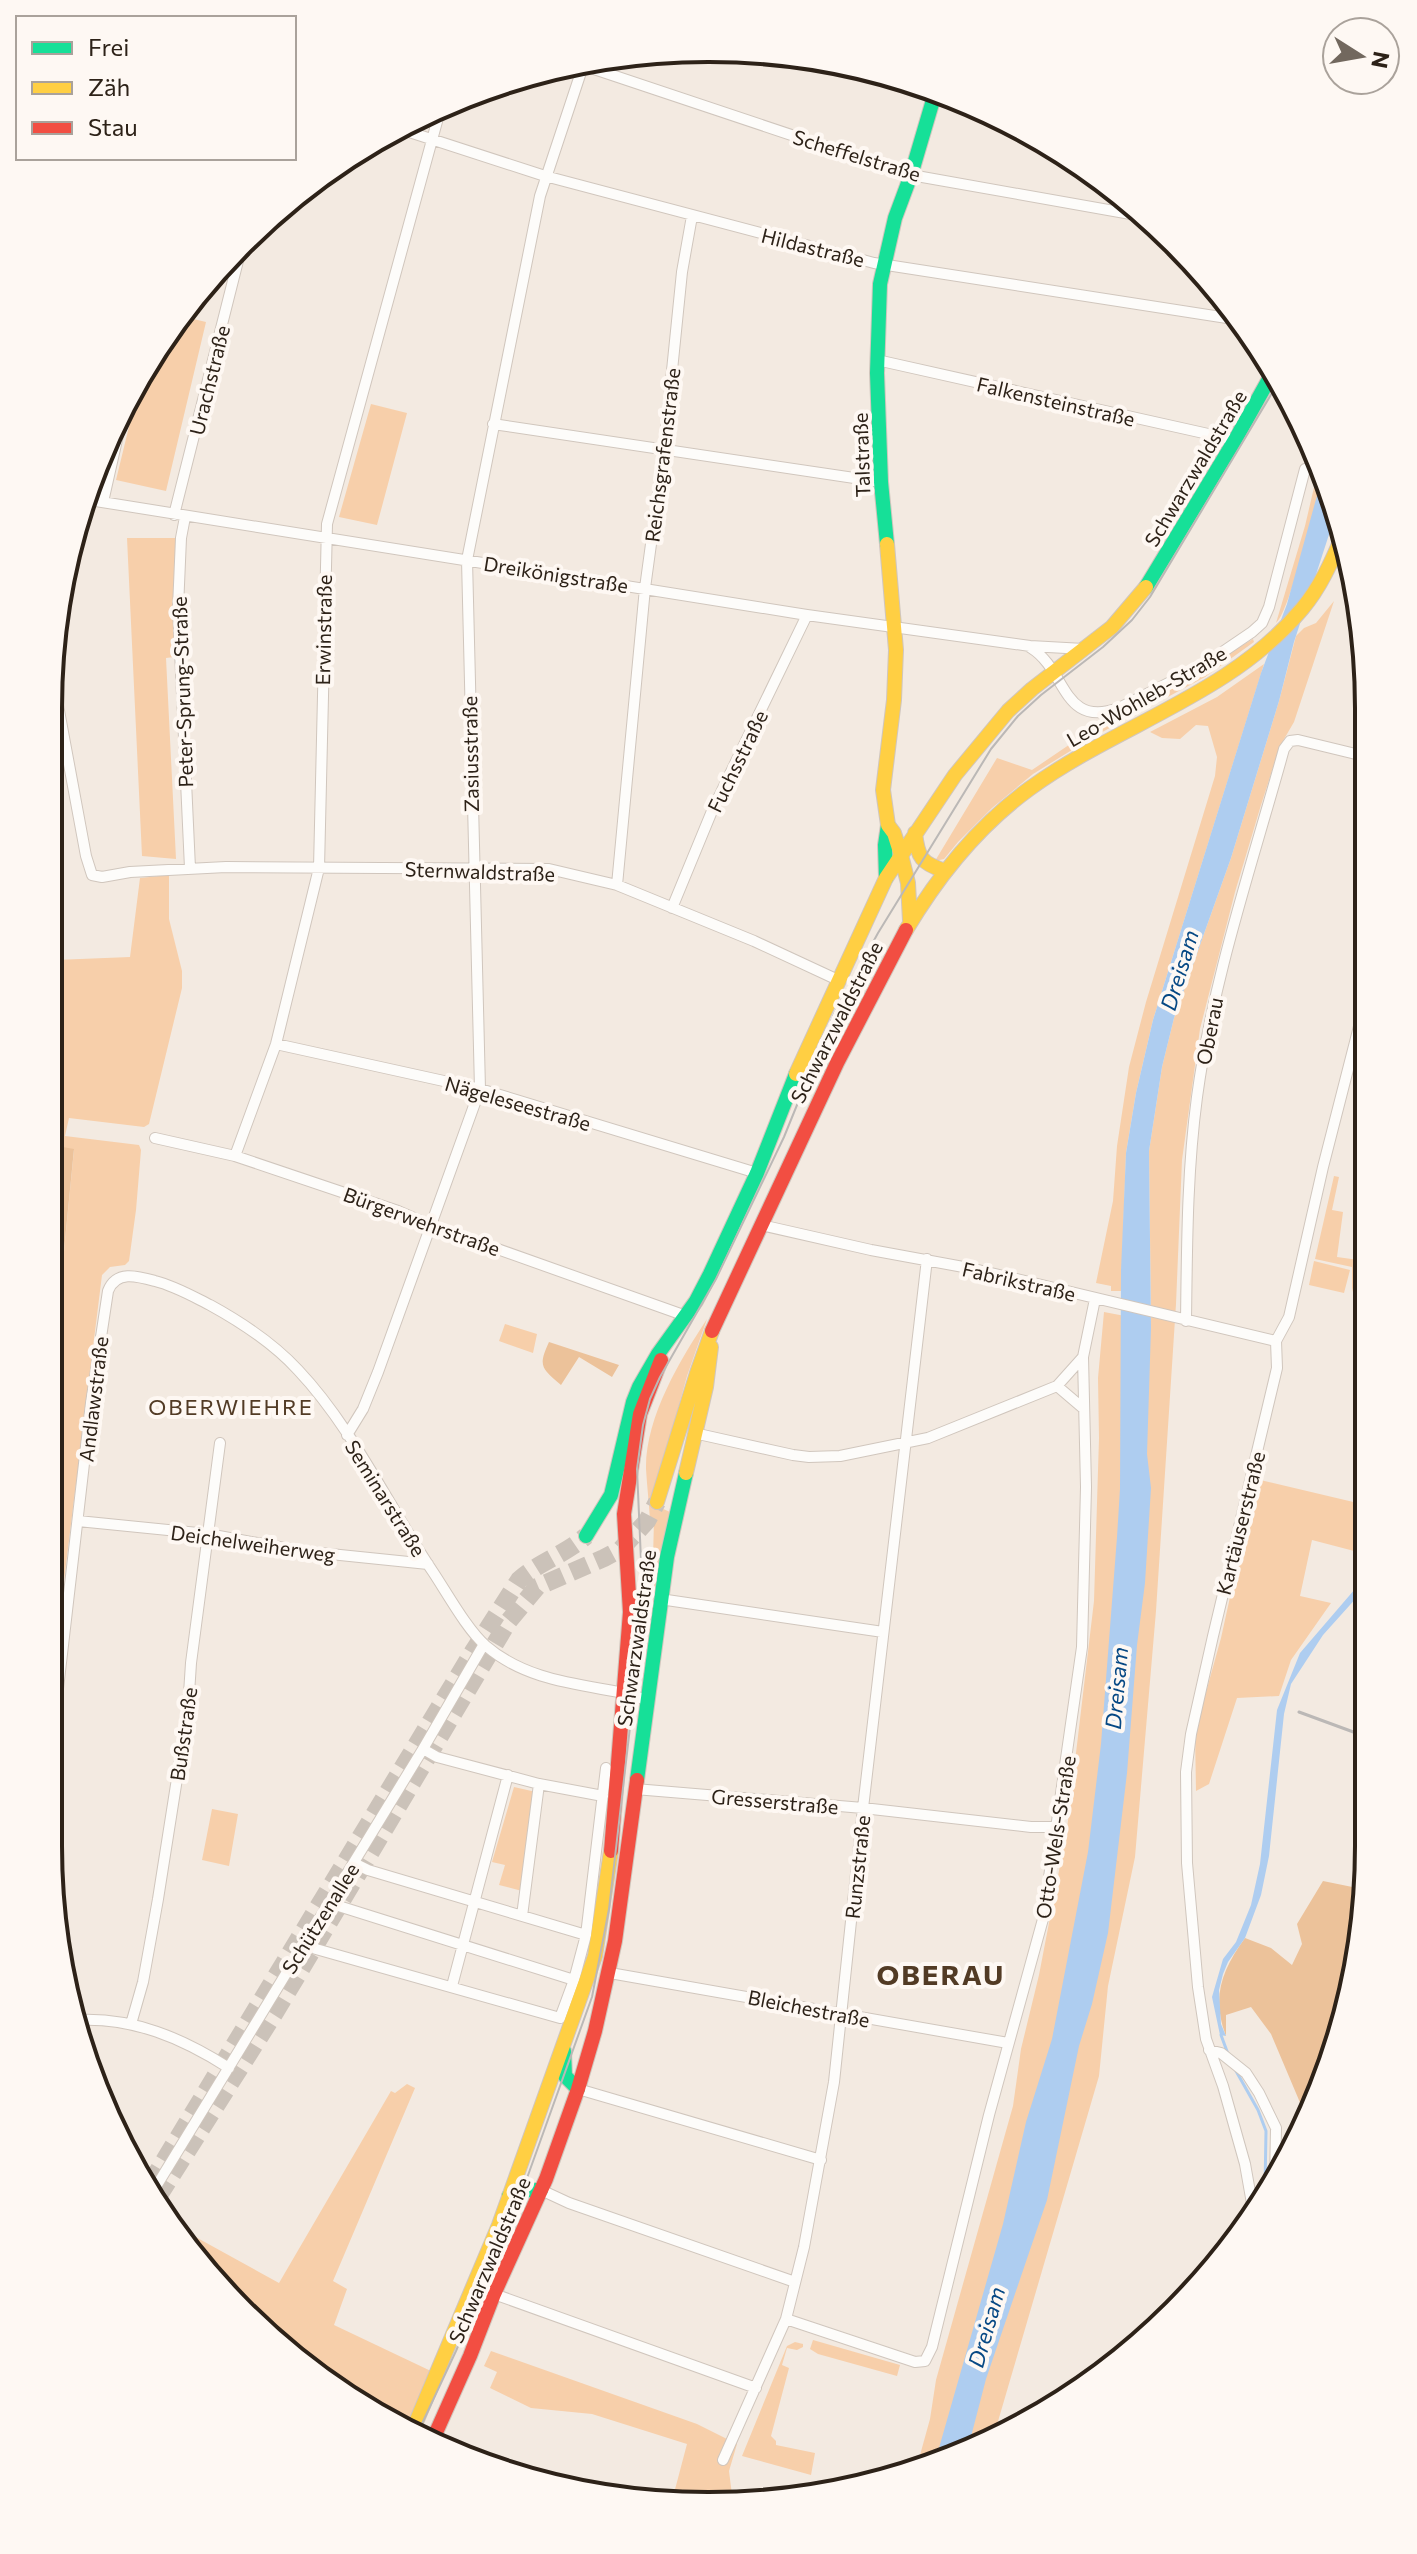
<svg xmlns="http://www.w3.org/2000/svg" width="1417" height="2554" viewBox="0 0 1417 2554" font-family="Commissioner,sans-serif">
  <style>
    .green { fill: #f7cfaa }
    .forest { fill: #ecc29a }
    .water { fill: #aecdf0 }
    .lines { fill: none; stroke-linecap: round; stroke-linejoin: round }
    .stream { stroke: #aecdf0; stroke-width: 3 }
    .highway-tunnel { stroke: #cbc2b9; stroke-width: 18; stroke-dasharray: 18 9; stroke-linecap: butt }
    .street-casing { stroke: #d0c6bd; stroke-width: 12 }
    .fast-casing { stroke: #d0c6bd; stroke-width: 16 }
    .slow-casing { stroke: #d0c6bd; stroke-width: 16 }
    .jam-casing { stroke: #d0c6bd; stroke-width: 16 }
    .street { stroke: #fdfcfa; stroke-width: 10 }
    .fast { stroke: #16e098; stroke-width: 14 }
    .slow { stroke: #ffcf43; stroke-width: 14 }
    .jam { stroke: #f24e42; stroke-width: 14 }
    .tram { stroke: #bbb8b6; stroke-width: 2 }
    .rail { stroke: #bbb8b6; stroke-width: 3 }
    .labels { text-anchor: middle; dominant-baseline: central; stroke-width: 8; stroke-linejoin: round; paint-order: stroke }
    .street-label { font-size: 20px; fill: #2d2218; stroke: #fef8f3 }
    .water-label { font-size: 22px; font-style: italic; fill: #064884; stroke: #fef8f3 }
    .neighbourhood-label { font-size: 22px; letter-spacing: 2px; fill: #523b25; stroke: #fef8f3 }
    .district-label { font-size: 28px; font-weight: bold; letter-spacing: 2px; fill: #523b25; stroke: #fef8f3 }
    .rim { fill: none; stroke: #2d2218; stroke-width: 4 }
  </style>
  <rect width="100%" height="100%" fill="#f3eae1"/>
  <path class="green" d="M181,316L206,322L166,491L116,480L143,369Z
    M371,404L407,413L377,525L339,517Z
    M1319,466L1323,474C1317,497 1290,612 1276,623L1305,526Z
    M127,538H176L174,657L166,658L176,859L142,856Z
    M1334,601L1294,722L1280,746L1261,805L1235,892L1200,1029L1182,1160L1176,1304L1156,1611L1135,1857L1108,1986L1099,2076L994,2435L961,2456L917,2466L930,2419L936,2380L1013,2106L1021,2049L1039,1975L1067,1829L1094,1601L1099,1438L1098,1378L1104,1312L1151,1321L1149,1151L1162,1067L1174,1018L1231,858L1279,701L1296,636L1304,628L1316,623Z
    M1253,639L1254,642L1205,677L1093,737L1033,774L992,808L958,842L944,859L935,861L997,758L1032,770L1088,732L1148,702Z
    M1264,664L1153,1020L1136,1093L1126,1153L1121,1291H1111V1286L1096,1283L1113,1201L1117,1146L1129,1067L1146,1002L1215,776L1217,757L1208,726L1196,725L1180,739L1162,738L1150,732L1217,697Z
    M169,875V919L182,971V988L149,1124L144,1127L69,1118L65,1136L139,1145L141,1150L136,1210L129,1261L125,1265L110,1267L102,1275L48,1709L49,1403L74,1150L57,1147L49,1200V1131L58,1023L55,960L130,957L140,878Z
    M1334,1176L1339,1177L1332,1210L1343,1212L1337,1257L1366,1261V1287L1354,1284L1352,1292V1267L1315,1259Z
    M1314,1261L1350,1270L1344,1293L1309,1285Z
    M707,1319L687,1376L652,1504L670,1512L672,1515L657,1591L652,1597L654,1520H650C649,1503 647,1486 646,1469C645,1418 680,1360 707,1319Z
    M505,1324L537,1334L533,1353L499,1341Z
    M1256,1479L1366,1505V1527L1358,1552L1312,1540L1300,1596L1331,1603L1291,1660L1279,1696L1237,1698L1209,1784L1196,1791L1195,1732L1221,1638Z
    M514,1787L536,1792L522,1891L499,1885L505,1865L492,1862Z
    M212,1809L238,1814L229,1866L202,1860Z
    M407,2084L415,2088L333,2281L347,2289L334,2325L433,2372L409,2425L341,2394L184,2247L172,2224L279,2283L391,2091L395,2093Z
    M813,2340L900,2365L897,2376L818,2354L810,2349Z
    M795,2342L803,2344V2347L797,2350L787,2348L782,2365L789,2368L771,2436L776,2441V2445L815,2453L811,2475L742,2456L787,2346Z
    M491,2351L697,2424L737,2444L729,2471L733,2503L673,2497L687,2444L592,2414L531,2408L490,2388L497,2372L484,2366Z"/>
  <path class="forest" d="M57,1146L74,1149L49,1403V1200Z
    M549,1342L619,1365L612,1377L579,1357L561,1385C541,1368 538,1366 549,1342Z
    M1323,1881L1367,1890L1334,2057L1309,2113L1304,2112L1271,2034L1251,2007L1226,2015V2036C1211,1997 1222,1970 1245,1938L1271,1948L1292,1965L1302,1944L1297,1924Z"/>
  <path class="water" d="M1323,474L1334,496L1337,510L1294,642L1279,701L1231,858L1174,1018L1162,1067L1149,1151L1151,1328L1147,1454L1151,1488L1145,1583L1137,1645L1127,1773L1108,1933L1092,2004L1079,2046L1047,2200L986,2379L967,2452L935,2462L1003,2224L1026,2122L1052,2039L1088,1852L1101,1744L1117,1537L1120,1489L1121,1270L1126,1153L1136,1093L1153,1020L1261,673L1287,604Z
    M1367,1575V1586L1323,1635L1291,1684L1284,1714L1269,1856L1261,1895L1245,1938L1228,1962L1223,1974L1219,1990L1221,2024L1226,2036L1220,2035L1212,1997L1223,1959L1236,1942L1251,1905L1260,1864L1277,1710L1300,1653Z"/>
  <g class="lines">
    <path class="stream" d="M1221,2035L1228,2054
      M1236,2071L1258,2110L1266,2131L1265,2188"/>
    <path class="highway-tunnel" d="M150,2184L474,1650L519,1580C539,1562 566,1554 586,1536
      M158,2197L276,2011L508,1622L537,1587L604,1558L621,1549L647,1521L657,1502"/>
    <defs>
      <path id="street" d="M579,64L911,175L1142,216
        M397,128L545,176L874,263L1240,320
        M877,360L1235,440
        M493,424L881,482
        M83,499L807,615L1030,646L1084,649
        M103,502L126,400
        M174,515L242,245
        M185,517L181,538L178,608L190,868
        M1031,648C1067,670 1062,729 1119,708L1202,666L1252,632L1262,623L1269,607L1305,469
        M50,662L86,856L92,875L102,877L130,872L226,867L549,869L617,885L754,941L838,980
        M617,885L645,588L664,449L682,272L692,216
        M672,908L712,811L807,615
        M276,1044L480,1089L757,1173
        M155,1138L235,1156L398,1211L430,1225L686,1316
        M235,1156L276,1044L319,868L327,524L441,107
        M761,1225L871,1250L974,1269L1276,1341
        M1186,1321C1187,1246 1187,1172 1197,1097C1213,978 1252,865 1284,749L1290,741L1298,740L1364,756
        M1057,1386L1084,1409
        M694,1433L793,1455L809,1457L840,1456L928,1438L1057,1386L1083,1357
        M347,1435L363,1409L378,1372L480,1089L467,560L540,196L584,63
        M78,1521L208,1534L301,1551L428,1564
        M660,1599L883,1632
        M423,1749L437,1757L539,1784L603,1796
        M48,1775L91,1403L108,1291C116,1270 137,1276 155,1281C175,1286 192,1296 210,1305C241,1322 274,1344 298,1370C352,1427 389,1507 433,1572C447,1593 468,1631 486,1646C528,1682 582,1684 634,1695L647,1701
        M635,1789L863,1808L1031,1827H1057
        M354,1863L368,1870L586,1935
        M329,1903L574,1980
        M522,1916L539,1784
        M306,1941L316,1949L560,2018L574,1980L586,1935L606,1768
        M610,1973L1008,2043
        M452,1986L508,1775
        M77,2020C133,2017 182,2038 229,2068
        M131,2024L143,1982L158,1899L188,1709L191,1663L220,1443
        M1209,2050L1221,2053L1246,2073L1259,2093L1276,2128L1275,2182
        M578,2089L821,2160
        M154,2190L423,1749L484,1644
        M541,2190L569,2203L795,2282
        M1253,2209L1245,2164L1223,2086L1206,2039L1198,1987L1187,1863L1186,1772L1191,1734L1213,1636L1277,1368L1276,1341L1289,1317L1323,1167L1365,1003
        M494,2294L756,2388
        M786,2319L915,2362L925,2361L932,2347L989,2115L1043,1919L1082,1647L1086,1487L1083,1357L1095,1299
        M723,2460L786,2319L804,2247L834,2082L863,1808L927,1259"/>
      <path id="fast" d="M887,544L881,482L877,373L880,284L895,218L911,175L936,90
        M1146,587L1235,440L1273,372
        M886,878L885,845L888,825
        M639,1387L658,1354L696,1301L710,1274L757,1173L796,1074
        M586,1536L611,1495L633,1402L639,1387
        M637,1780L667,1557L686,1473
        M564,2051L565,2076L578,2089
        M509,2196L529,2190H541"/>
      <path id="slow" d="M887,544L896,650L894,700L883,790L888,825L894,833L901,855
        M915,833C918,858 921,863 945,871
        M901,855L908,883L910,921
        M906,930C938,876 977,827 1029,789C1118,724 1229,696 1302,609C1320,588 1332,561 1343,535
        M796,1074L886,878L955,775L1008,711L1032,689L1112,627L1146,587
        M686,1473L706,1387L711,1347
        M657,1502L697,1373L712,1331
        M414,2427L499,2225L595,1956L611,1851"/>
      <path id="jam" d="M712,1331L837,1063L906,930
        M611,1851L630,1612L624,1514L640,1414L661,1360
        M434,2437L470,2356L494,2294L546,2179L578,2089L595,2031L615,1941L637,1780"/>
    </defs>
    <use href="#street" class="street-casing"/>
    <use href="#fast" class="fast-casing"/>
    <use href="#slow" class="slow-casing"/>
    <use href="#jam" class="jam-casing"/>
    <use href="#street" class="street"/>
    <use href="#fast" class="fast"/>
    <use href="#slow" class="slow"/>
    <use href="#jam" class="jam"/>
    <path class="tram" d="M419,2430L456,2351L522,2192L592,1997L609,1909L641,1632L643,1606L637,1469L643,1425L650,1399L660,1377L716,1279L784,1137L834,1014L878,933L991,749L1018,716L1041,695L1103,647L1132,620L1150,597L1278,383"/>
    <path class="rail" d="M49,1106L52,1048L49,980
      M1299,1712L1367,1737"/>
  </g>
  <g class="labels">
    <g class="street-label">
      <text transform="translate(857 155) rotate(17)">Scheffelstraße</text>
      <text transform="translate(813 247) rotate(14)">Hildastraße</text>
      <text transform="translate(209 380) rotate(-76)">Urachstraße</text>
      <text transform="translate(1056 401) rotate(13)">Falkensteinstraße</text>
      <text transform="translate(662 455) rotate(-83)">Reichsgrafenstraße</text>
      <text transform="translate(861 455) rotate(-92)">Talstraße</text>
      <text transform="translate(1195 468) rotate(-59)">Schwarzwaldstraße</text>
      <text transform="translate(556 574) rotate(9)">Dreikönigstraße</text>
      <text transform="translate(323 630) rotate(-89)">Erwinstraße</text>
      <text transform="translate(182 692) rotate(-92)">Peter-Sprung-Straße</text>
      <text transform="translate(1146 696) rotate(-30)">Leo-Wohleb-Straße</text>
      <text transform="translate(470 754) rotate(-91)">Zasiusstraße</text>
      <text transform="translate(737 761) rotate(-64)">Fuchsstraße</text>
      <text transform="translate(480 871) rotate(2)">Sternwaldstraße</text>
      <text transform="translate(836 1022) rotate(-63)">Schwarzwaldstraße</text>
      <text transform="translate(1209 1031) rotate(-79)">Oberau</text>
      <text transform="translate(518 1103) rotate(16)">Nägeleseestraße</text>
      <text transform="translate(422 1221) rotate(20)">Bürgerwehrstraße</text>
      <text transform="translate(1019 1281) rotate(13)">Fabrikstraße</text>
      <text transform="translate(93 1399) rotate(-83)">Andlawstraße</text>
      <text transform="translate(386 1498) rotate(58)">Seminarstraße</text>
      <text transform="translate(1240 1523) rotate(-76)">Kartäuserstraße</text>
      <text transform="translate(253 1543) rotate(8)">Deichelweiherweg</text>
      <text transform="translate(636 1638) rotate(-82)">Schwarzwaldstraße</text>
      <text transform="translate(183 1734) rotate(-82)">Bußstraße</text>
      <text transform="translate(775 1801) rotate(5)">Gresserstraße</text>
      <text transform="translate(1055 1837) rotate(-81)">Otto-Wels-Straße</text>
      <text transform="translate(857 1867) rotate(-84)">Runzstraße</text>
      <text transform="translate(320 1918) rotate(-58)">Schützenallee</text>
      <text transform="translate(809 2008) rotate(11)">Bleichestraße</text>
      <text transform="translate(489 2260) rotate(-67)">Schwarzwaldstraße</text>
    </g>
    <g class="water-label">
      <text transform="translate(1179 970) rotate(-73)">Dreisam</text>
      <text transform="translate(1116 1688) rotate(-85)">Dreisam</text>
      <text transform="translate(986 2327) rotate(-74)">Dreisam</text>
    </g>
    <g class="neighbourhood-label">
      <text x="231" y="1406">OBERWIEHRE</text>
    </g>
    <g class="district-label">
      <text x="941" y="1974">OBERAU</text>
    </g>
  </g>
  <path d="M0 0H1417V2554H0ZM708 62H709A646 646 0 0 1 1355 708V1846A646 646 0 0 1 709 2492H708A646 646 0 0 1 62 1846V708A646 646 0 0 1 708 62Z" fill="#fef8f3" fill-rule="evenodd"/>
  <path class="rim" d="M708 62H709A646 646 0 0 1 1355 708V1846A646 646 0 0 1 709 2492H708A646 646 0 0 1 62 1846V708A646 646 0 0 1 708 62Z"/>
  <rect x="16" y="16" width="280" height="144" fill="#fef8f3" stroke="#aaa29b" stroke-width="2"/>
  <rect x="32" y="42" width="40" height="12" fill="#16e098" stroke="#aaa29b" stroke-width="2"/>
  <text x="88" y="56" font-size="24" fill="#2d2218">Frei</text>
  <rect x="32" y="82" width="40" height="12" fill="#ffcf43" stroke="#aaa29b" stroke-width="2"/>
  <text x="88" y="96" font-size="24" fill="#2d2218">Zäh</text>
  <rect x="32" y="122" width="40" height="12" fill="#f24e42" stroke="#aaa29b" stroke-width="2"/>
  <text x="88" y="136" font-size="24" fill="#2d2218">Stau</text>
  <g transform="translate(1361 56) rotate(101)"><circle r="38" fill="#fef8f3" stroke="#aaa29b" stroke-width="2"/>
  <path d="M0-6L14 30L0 20L-14 30Z" fill="#72685e"/>
  <text y="-12" font-size="22" font-weight="bold" text-anchor="middle" fill="#2d2218">N</text>
  </g>
</svg>
